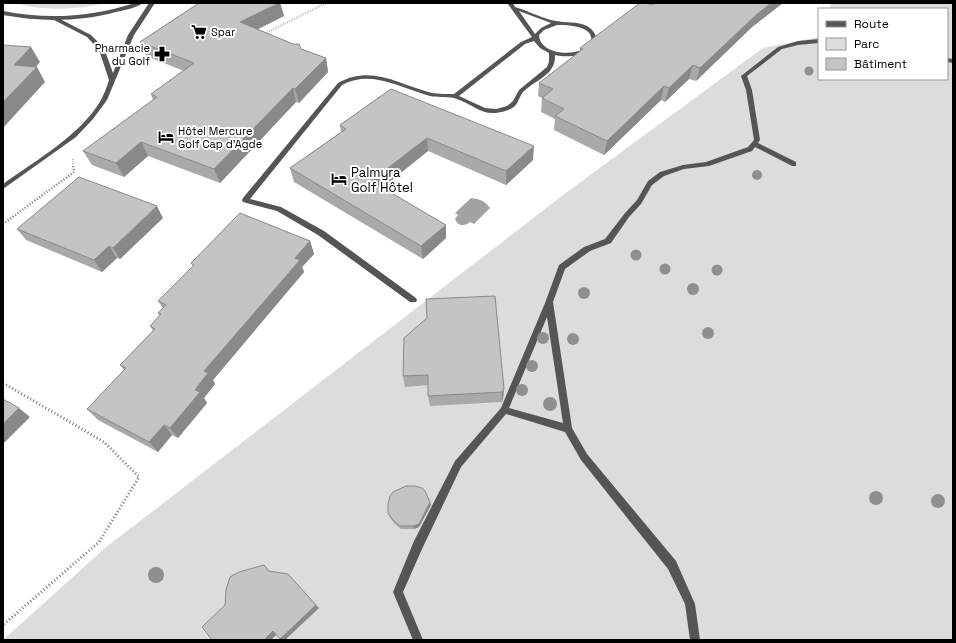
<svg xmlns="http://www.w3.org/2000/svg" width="956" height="643" viewBox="0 0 956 643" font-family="'Space Grotesk',sans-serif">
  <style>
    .green { fill: #dcdcdc }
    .water { fill: #a3a3a3 }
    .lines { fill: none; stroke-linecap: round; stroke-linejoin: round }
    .path-far2 { stroke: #777; stroke-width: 2; stroke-dasharray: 0.5 1.5; stroke-linecap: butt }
    .path-far1 { stroke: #777; stroke-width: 2.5; stroke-dasharray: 1 2; stroke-linecap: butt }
    .path { stroke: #777; stroke-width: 3; stroke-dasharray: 1 2.5; stroke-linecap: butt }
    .service { fill: #555; fill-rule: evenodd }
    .minor { fill: #555; fill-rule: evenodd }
    .tertiary { fill: #555; fill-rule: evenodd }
    .tree { fill: #8f8f8f }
    .wall { fill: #a9a9a9 }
    .shaded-wall { fill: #898989 }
    .building { fill: #c4c4c4; stroke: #898989 }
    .labels { text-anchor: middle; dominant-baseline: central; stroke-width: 4; stroke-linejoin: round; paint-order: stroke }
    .far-poi-label { font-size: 11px; fill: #000; stroke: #fff; text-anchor: start }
    .poi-label { font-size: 13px; fill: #000; stroke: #fff; text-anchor: start }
  </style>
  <rect width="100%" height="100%" fill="#fff"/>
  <path class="green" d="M15,3H104C79,10 40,11 15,3Z
    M831,3H953V640H3L105,548L567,192L763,48L819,37V79H947V9H829Z"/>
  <path class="water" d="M471,198C480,199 485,201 490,208L474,224L470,222C465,226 458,227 455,219L458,215L455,213Z"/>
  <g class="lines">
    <path class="path-far2" d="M264,34L326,3
      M73,159V165"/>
    <path class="path-far1" d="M3,224L74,172L73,164"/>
    <path class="path" d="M3,383L104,442L139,477L99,542L3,625"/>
    <path class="service" d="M507,3H513L515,7C529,11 543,19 556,21C566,23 577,21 587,26C591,28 595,33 596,37C602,57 566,58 555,55C556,70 544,77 533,84C529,87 526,89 523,92C517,100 519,106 508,110C483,119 477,106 457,99C449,96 438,98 430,96C400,88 372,69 342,85L250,199L281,207L324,231L416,298L417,300L416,302H410L318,235L277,211L243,202L242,200L243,198L338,83C372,64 399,85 432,93C439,94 446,94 454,94L521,42L532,37ZM519,11L551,23L541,28L535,34ZM557,25C569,25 598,26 590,45C578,57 540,56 539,35L544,30ZM534,41L540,48L549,53V62L547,67L519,90L513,101L507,106L496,109L485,108L459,96L525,44Z
      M819,39V43L798,45L782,49L747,76L752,90L760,140L758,143L796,162V166H792L755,147L752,151L709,166L684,169L664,176L652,185L641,204L629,217L611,243L590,251L565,269L553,302L572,428L587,454L676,561L695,604L700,640H690L685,604L668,569L581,460L565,432L506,414L461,467L422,549L403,592L423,640H413L393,592L414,541L455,461L501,408L545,303L559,265L584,247L605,239L625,213L637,200L648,181L660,172L683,165L706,162L748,147L754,140L746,90L741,76L778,47L798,41ZM547,317L563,423L509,408Z
      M947,58L953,59V63L947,62Z"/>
    <path class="minor" d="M149,3H155L134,35L107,100L93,119L76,137L3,189V184C36,160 80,136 101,100C104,94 107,87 109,80L99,50L87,37L54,20V18H58L91,35L104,48L113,73L128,35Z"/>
    <path class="tertiary" d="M135,3H143C136,8 125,10 116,12C79,22 41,22 3,15V11C48,20 91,17 135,3Z"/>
  </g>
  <g class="tree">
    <circle cx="809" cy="71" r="4.5"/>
    <circle cx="757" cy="175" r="5"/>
    <circle cx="636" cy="255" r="5.5"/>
    <circle cx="665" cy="269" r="5.5"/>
    <circle cx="717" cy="270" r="5.5"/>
    <circle cx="693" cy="289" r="6"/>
    <circle cx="584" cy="293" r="6"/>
    <circle cx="708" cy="333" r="6"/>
    <circle cx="543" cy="338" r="6"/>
    <circle cx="573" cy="339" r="6"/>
    <circle cx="532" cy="366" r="6"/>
    <circle cx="522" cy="390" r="6"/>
    <circle cx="550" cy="404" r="7"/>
    <circle cx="876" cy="498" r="7"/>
    <circle cx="938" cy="501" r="7"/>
    <circle cx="156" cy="575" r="8"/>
  </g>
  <path class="wall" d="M199,3H280L284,16L258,29L301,49L326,58L328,72L299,103L296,102L220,183L148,156L124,177L92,165L83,151L153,100L151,94L184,71L146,56L140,42Z
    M751,28L696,81L689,79L665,102L661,100L604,155L554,130L555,119L541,112L542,98L538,96L539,83L580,51V48Z
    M391,89L533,160L506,185L428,151L382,188L446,238L423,259L294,182L290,168L341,132L340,125Z
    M163,218L120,259L117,258L102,272L26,240L17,229Z
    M310,241L314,254L302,267L304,272L213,380L215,384L204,398L207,403L178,438L172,435L158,452L98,420L87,409L124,370L120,365L153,331L150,326L160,316L158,313L163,308L158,301L193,266L191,263Z
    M495,296L504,389L503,399L502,402L430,406L428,396V385L405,387L403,376Z
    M431,505L419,527L414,529H401L394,523L389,516L388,513Z"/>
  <path class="shaded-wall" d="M279,3H280L284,16L244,36L240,22Z
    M771,3H783L751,28L696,81L700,68L756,15Z
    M31,47L40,62L24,80L14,65Z
    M326,58L328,72L299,103L295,89Z
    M693,65L689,79L665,102L669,88Z
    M37,67L45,82L3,128V102Z
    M664,86L661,100L604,155L607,141Z
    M293,88L296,102L220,183L214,169Z
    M427,138L428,151L373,195L371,181Z
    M141,142L148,156L124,177L116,163Z
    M534,146L533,160L506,185V171Z
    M157,206L163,218L120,259L113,248Z
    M446,225V238L423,259L421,246Z
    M310,241L314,254L302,267L304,272L213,380L215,384L204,398L207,403L178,438L170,428L195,390L204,371L295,258Z
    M109,246L117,258L102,272L94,260Z
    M504,389L503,399L502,402V392Z
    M19,408L30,417L3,444V424Z
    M164,425L172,435L158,452L149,442Z
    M430,502L431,505L419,527L414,529L413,526Z
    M316,605L319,608L285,640H281L280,639Z
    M273,631L277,634L271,640H264Z"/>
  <path class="building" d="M199,3H279L240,22L293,44H299L301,49L326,58L295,89L293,88L214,169L141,142L116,163L83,151L157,97L151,94L194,63L140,42Z
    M640,3H646L652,5L656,3H771L756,15L700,68L693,65L669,88L664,86L607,141L555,116L564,109L542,98L553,89L539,83L583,49L580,48Z
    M3,45L31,47L14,65L37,67L3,102Z
    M391,89L534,146L506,171L427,138L371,181L446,225L421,246L290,168L346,129L340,125Z
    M79,177L157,206L113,248L109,246L94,260L17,229Z
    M240,213L310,241L295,258L300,260L204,371L208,373L195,390L200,392L170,428L164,425L149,442L87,409L126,368L120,365L155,329L150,326L161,314L158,313L166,305L158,301L194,265L191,263Z
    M495,296L504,389L502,392L428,396V375L403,376L404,338L427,318L426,299Z
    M3,399L19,408L3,424Z
    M406,486H415L422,488L425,491L430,502L419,524L413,526H400L393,520L388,513V504L390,496L393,492Z
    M264,565L269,571L288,574L316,605L280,639L273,631L264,640H212L202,627L225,605L226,590L230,577L239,572Z"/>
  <defs>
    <symbol id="supermarket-bare" viewBox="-9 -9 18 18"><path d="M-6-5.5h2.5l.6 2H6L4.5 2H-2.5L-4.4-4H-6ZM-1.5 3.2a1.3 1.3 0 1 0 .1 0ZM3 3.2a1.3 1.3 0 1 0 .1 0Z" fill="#000" stroke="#fff" stroke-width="2.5" paint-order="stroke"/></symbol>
    <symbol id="pharmacy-bare" viewBox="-9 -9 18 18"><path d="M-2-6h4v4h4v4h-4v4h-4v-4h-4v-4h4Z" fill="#000" stroke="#fff" stroke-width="2.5" paint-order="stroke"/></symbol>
    <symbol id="hotel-bare" viewBox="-9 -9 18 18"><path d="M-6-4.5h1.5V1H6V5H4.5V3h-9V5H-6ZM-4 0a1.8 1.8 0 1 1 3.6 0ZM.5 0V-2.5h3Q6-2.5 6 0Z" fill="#000" stroke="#fff" stroke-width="2.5" paint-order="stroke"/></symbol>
  </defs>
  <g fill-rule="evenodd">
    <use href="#supermarket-bare" x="188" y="21" width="22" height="22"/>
    <use href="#pharmacy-bare" x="151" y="43" width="22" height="22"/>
    <use href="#hotel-bare" x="155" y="126" width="22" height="22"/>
    <use href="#hotel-bare" x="328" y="168" width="22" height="22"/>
  </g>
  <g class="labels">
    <g class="far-poi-label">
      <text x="211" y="32">Spar</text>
      <text x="150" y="48" text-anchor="end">Pharmacie<tspan x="150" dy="13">du Golf</tspan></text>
      <text x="178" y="131">Hôtel Mercure<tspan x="178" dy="13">Golf Cap d'Agde</tspan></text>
    </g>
    <g class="poi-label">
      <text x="351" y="172">Palmyra<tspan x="351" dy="15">Golf Hôtel</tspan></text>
    </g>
  </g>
  <rect width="956" height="643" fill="none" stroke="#000000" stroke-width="8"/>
  <rect x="818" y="8" width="130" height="72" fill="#ffffff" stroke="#999999"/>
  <rect x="826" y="21" width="20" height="6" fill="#555555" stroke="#999999"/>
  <text x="854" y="28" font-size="12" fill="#000000">Route</text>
  <rect x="826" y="38" width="20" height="12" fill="#dcdcdc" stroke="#999999"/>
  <text x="854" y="48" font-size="12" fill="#000000">Parc</text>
  <rect x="826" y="58" width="20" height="12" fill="#c4c4c4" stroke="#999999"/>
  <text x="854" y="68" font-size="12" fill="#000000">Bâtiment</text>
</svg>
